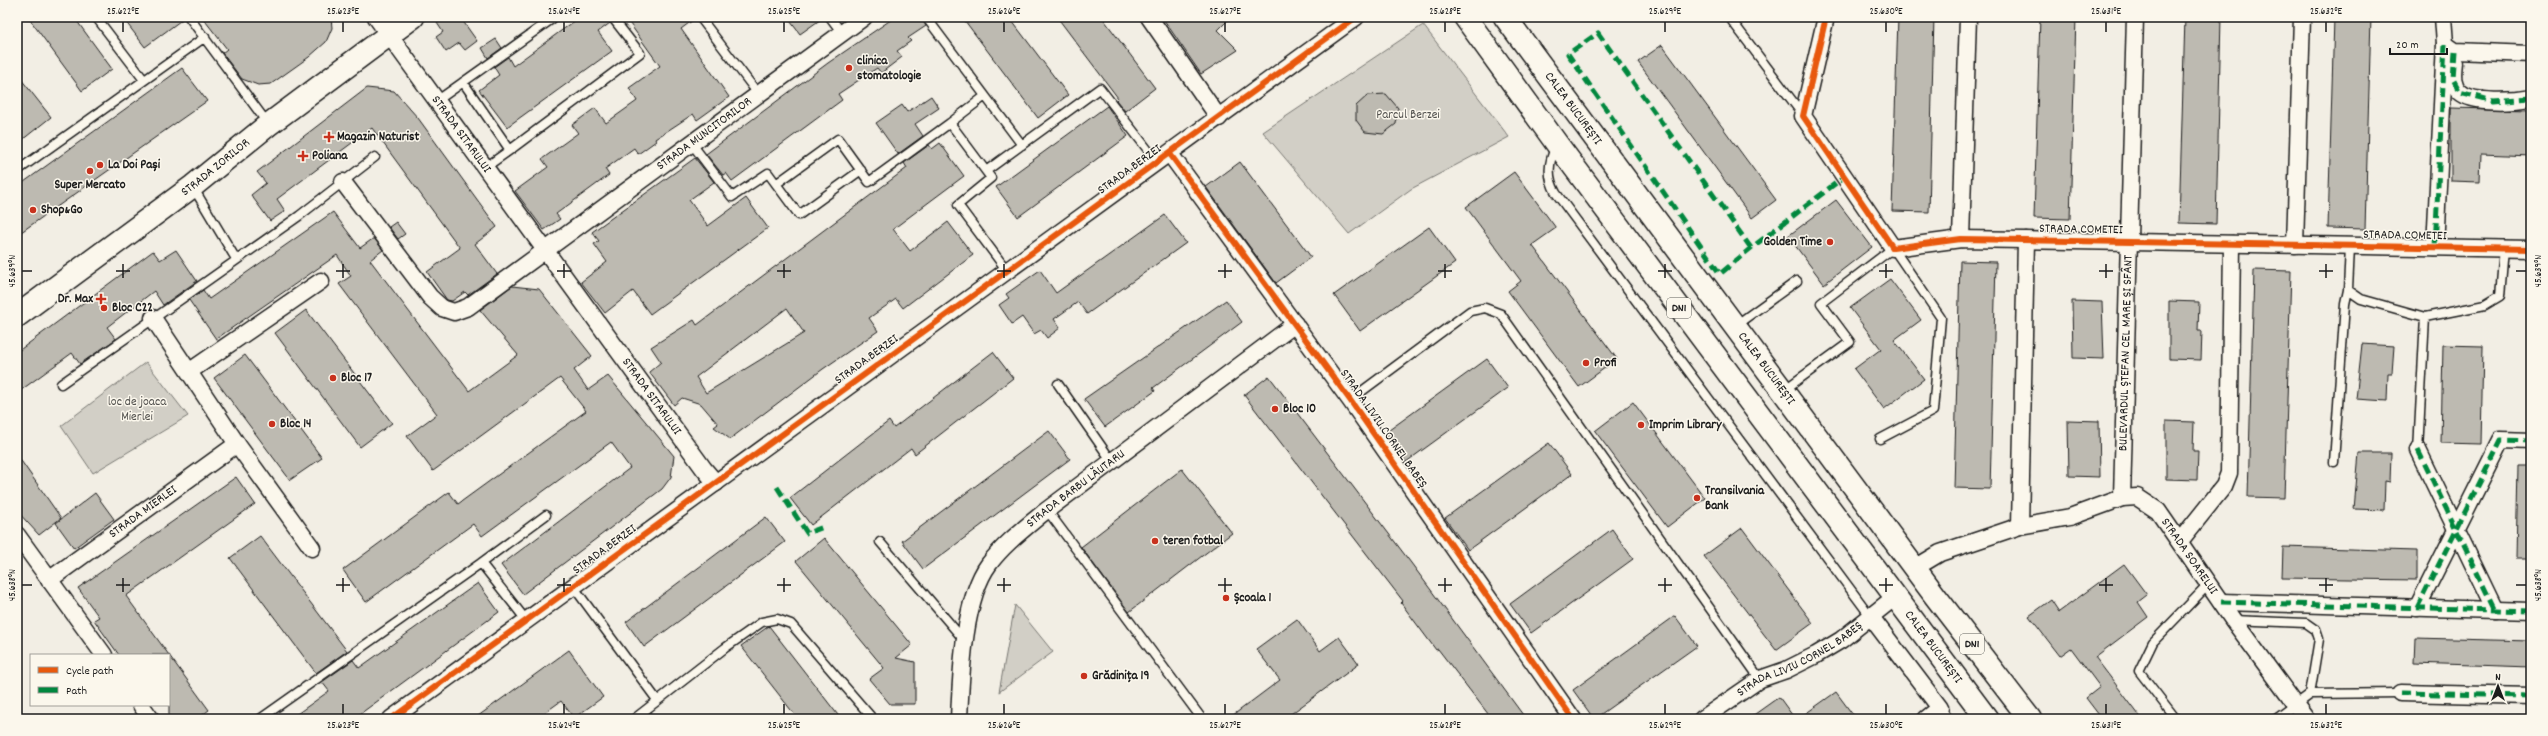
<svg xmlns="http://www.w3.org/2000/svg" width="2548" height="736" viewBox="0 0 2548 736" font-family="Dekko,sans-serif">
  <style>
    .green { fill: #d2cfc6; stroke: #777671 }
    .building { fill: #bdbab1; stroke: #1c1c1c; fill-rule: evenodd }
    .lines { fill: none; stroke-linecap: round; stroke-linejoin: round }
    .lane-casing { stroke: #1c1c1c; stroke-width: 11 }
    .street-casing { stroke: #1c1c1c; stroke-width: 19 }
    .secondary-casing { stroke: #1c1c1c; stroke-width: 25 }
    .primary-casing { stroke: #1c1c1c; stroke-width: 25 }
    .lane { stroke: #fbf7ec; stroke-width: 8 }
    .street { stroke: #fbf7ec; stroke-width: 16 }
    .secondary { stroke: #fbf7ec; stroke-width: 22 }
    .primary { stroke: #fbf7ec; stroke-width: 22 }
    .quiet { stroke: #00873e; stroke-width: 5; stroke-dasharray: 10 5; stroke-linecap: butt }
    .cycleway-casing { stroke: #fbf7ec; stroke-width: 8 }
    .cycleway { stroke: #e8590c; stroke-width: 6 }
    .ticks { fill: none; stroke: #1c1c1c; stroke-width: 1.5 }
    .poi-dot { fill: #c8321e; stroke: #fbf7ec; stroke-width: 1.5 }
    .labels { text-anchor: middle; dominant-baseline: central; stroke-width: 3; stroke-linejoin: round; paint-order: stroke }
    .shield { fill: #fbf7ec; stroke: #5f5e5a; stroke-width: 1 }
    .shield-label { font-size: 12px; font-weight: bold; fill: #1c1c1c }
    .poi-label { font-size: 13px; font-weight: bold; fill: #1c1c1c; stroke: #fbf7ec; text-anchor: start }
    .street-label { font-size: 13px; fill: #1c1c1c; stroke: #fbf7ec }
    .park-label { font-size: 13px; fill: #53524f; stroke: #fbf7ec }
    .neatline { fill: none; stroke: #1c1c1c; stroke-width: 1.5 }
    .ticks-label { font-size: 10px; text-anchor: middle; fill: #1c1c1c }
  </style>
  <rect width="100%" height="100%" fill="#f2eee4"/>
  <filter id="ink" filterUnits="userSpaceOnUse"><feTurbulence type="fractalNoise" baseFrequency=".025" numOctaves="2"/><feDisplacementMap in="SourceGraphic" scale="8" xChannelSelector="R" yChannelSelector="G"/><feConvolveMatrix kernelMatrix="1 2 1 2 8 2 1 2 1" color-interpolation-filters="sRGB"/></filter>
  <g filter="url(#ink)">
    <path class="green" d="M1423,25L1509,137L1411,189L1349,234L1263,132Z
      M146,362L188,416L93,473L61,426Z
      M1015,605L1053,652L999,692Z"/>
    <path class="building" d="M28,17H74L112,69L82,91Z
      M122,17H184V18L145,47Z
      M202,17H331L332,28L326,42L309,57L271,84L258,85L242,79L222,53L227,49Z
      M446,17H460L477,41L465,50L459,43L446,52L436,37L443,32L437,23Z
      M580,17H607L610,23L598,32L612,51L507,127L479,90L499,75L494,67L508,57L513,66Z
      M625,17H697L681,29L729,97L697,120L693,114L655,139L656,141L638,154L634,148L605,169L609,175L556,214L560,219L544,230L515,191L548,167L542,159L578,133L572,125L595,108L606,123L637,101L629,88L660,66Z
      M787,17H824L800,34Z
      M895,17H921L926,26L908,38L911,41L897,51L902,57L881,73L877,68L838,94L842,100L732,181L726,173L723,175L706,154L828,63Z
      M962,17H1009L1068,95L1038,118Z
      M1057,17H1102L1155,88L1125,111L1116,100L1118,98Z
      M1162,17H1231L1218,30L1238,50L1201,74Z
      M1898,17H1934L1929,212L1892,211Z
      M2040,17H2076L2070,219L2034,218Z
      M2185,17H2221L2216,224L2179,223Z
      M2334,17H2371L2365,229L2328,228Z
      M496,39L502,48L488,58L482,48Z
      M1662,45L1776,200L1752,218L1638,62Z
      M182,68L207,101L17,235V187Z
      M17,74L51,117L17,144Z
      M367,88L394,91L418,118L497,227L475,244L497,274L468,295L465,292L452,301L447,300L427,272L460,248L372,128L277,199L285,211L270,221L251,195L266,183L257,172Z
      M1386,94L1398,108L1396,124L1383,134L1365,132L1356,120V106L1368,95Z
      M931,96L939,108L915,124L923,136L898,154L876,123L902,105L907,112Z
      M1107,106L1128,136L1018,217L996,187Z
      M2451,108L2531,110V156L2481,154L2480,182L2451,181Z
      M940,143L964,176L893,229L910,251L948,222L973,255L903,308L896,299L869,318L878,331L823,369L730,439L714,427L718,424L701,404L682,398L674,405L649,372L661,362L651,347L694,320L697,325L907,168L904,163L929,145L932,149ZM787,308L804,333L706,393L696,377Z
      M695,158L714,182L689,200L708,226L746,198L768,228L650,314L633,291L605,313L581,282L607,262L594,244L599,241L592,232Z
      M1240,162L1311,257L1276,283L1206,187Z
      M1514,172L1556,228L1532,245L1617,359L1579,387L1508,291L1521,281L1466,207Z
      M1836,200L1872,247L1824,284L1788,236Z
      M333,212L360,248L374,238L383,250L370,260L469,391L518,355L480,310L512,286L539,289L592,356L574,370L588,390L608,376L674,456L671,477L662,489L523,594L501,565L630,468L611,442L482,536L473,524L366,602L343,570L449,492L458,504L586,411L560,378L433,471L407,436L437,414L339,284L351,276L337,255L216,339L189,300L203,290L209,299Z
      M1165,215L1186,243L1087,314L1078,302L1054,319L1060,328L1047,338L1041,330L1034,334L1022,317L1012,324L999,305L1009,298L1006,294L1040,270L1056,293Z
      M396,222L405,234L398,239L389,227Z
      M1429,227L1455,263L1360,331L1334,295Z
      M176,250L197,281L163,305L154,291L107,327L116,339L80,364L72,353L17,393V352L153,251L160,260Z
      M1960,261L1996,262L1990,489L1954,488Z
      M2254,270L2291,271L2284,498L2248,497Z
      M1890,279L1921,320L1894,340L1924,379L1884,409L1854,369L1881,349L1850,308Z
      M1226,300L1242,322L1153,388L1155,391L1105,427L1084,399Z
      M2072,301L2102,302L2104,359L2073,358Z
      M2169,301L2199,302L2198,331H2202L2201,360L2169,359Z
      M306,310L392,423L360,447L275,333Z
      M2362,344L2394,346L2392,373H2388L2387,401L2356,399Z
      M2443,345L2483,346L2481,444L2441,443Z
      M993,352L1013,378L915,454L911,448L811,525L790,498L889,421L894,428Z
      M245,355L322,458L290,480L214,378Z
      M1487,359L1508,388L1406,462L1385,433Z
      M1269,376L1411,563L1526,719H1492L1438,649L1436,650L1401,603L1403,601L1244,395Z
      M1633,402L1705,498L1667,527L1595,431Z
      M2068,420L2099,421L2100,477L2069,476Z
      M2166,421L2194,422L2193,451H2198L2197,480L2166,479Z
      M1049,431L1070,459L923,569L902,541Z
      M1549,443L1572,474L1468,550L1445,518Z
      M2359,453H2391L2390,482L2385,481L2384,510L2354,509Z
      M17,455L61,518L39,535L17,511Z
      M2518,466H2531V558H2516Z
      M1182,469L1232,533L1129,612L1081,547Z
      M236,477L255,504L126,596L209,710L197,719H169V655H119L94,620L99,617L78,588Z
      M95,493L114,519L74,548L56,523Z
      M766,517L785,542L644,647L626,622Z
      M1742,528L1813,623L1776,650L1704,556Z
      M1612,529L1633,559L1531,633L1510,604Z
      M260,536L347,651L316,673L230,558Z
      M824,538L912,645L896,658L915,662V704H890L869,679L884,668L796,561Z
      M2283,547L2417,551V580L2282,578Z
      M2124,564L2147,595L2138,602L2148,617L2095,657L2142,719H2102L2086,698L2100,687L2071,648L2060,656L2029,616L2051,600L2059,612Z
      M478,583L499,612L390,692L353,719H290L329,691L322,682L353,660L359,668Z
      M1675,616L1697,646L1594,719L1573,690Z
      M1297,619L1320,651L1339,637L1359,664L1284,719H1228L1280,680L1256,649Z
      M769,626L841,719H798L741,646Z
      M2415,638L2531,641V667L2414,663Z
      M569,650L603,697L574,718L561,701L536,719H474Z
      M1836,692L1856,719H1798Z
      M1779,697L1795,719H1748Z"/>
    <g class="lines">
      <defs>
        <path id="lane" d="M96,17L144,80
          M189,17L268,124
          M707,17L702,20L759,95
          M830,17L842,33
          M926,17L1022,145
          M1729,17L1803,115
          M463,82L510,150L486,167
          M438,100L552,19
          M950,123L985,96
          M692,144L732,197L768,173L799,215L861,170
          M1556,146C1548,163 1547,177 1556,193L1871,617
          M510,150L640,53L612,17
          M17,171L205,37
          M986,171L1100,88L1158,163
          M776,184L838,139L869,182L950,123L991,178L958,205L1008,272
          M193,187L236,259
          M2350,246L2348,290L2361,299L2425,317L2485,305L2500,296L2504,248
          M1736,325L1797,281
          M61,384L299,216L375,157
          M1058,384L1113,463
          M1784,390L1850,342L1821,303L1893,248L1941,318L1933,411L1880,439
          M1350,400L1470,311L1485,308L1501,314L1760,679
          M2418,451L2425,317
          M2334,462L2345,304L2348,290
          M1047,510L1202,719
          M880,542L964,640
          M573,586L657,700
          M526,620L481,563L546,515
          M2233,620L2306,623L2316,630L2319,639L2310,694
          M1940,708L1949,719
          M260,719L481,563
          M634,719L725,648L762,622L777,619L791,624L873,719
          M2176,719L2139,671L2153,642L2209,584
          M2276,719L2310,694L2400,693"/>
        <g id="street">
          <path id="s1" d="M376,17L704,469L716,483"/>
          <path d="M1149,17L1219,118"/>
          <path d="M1826,17L1803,116L1893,248L1961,239L2531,249"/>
          <path d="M2443,17L2445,44L2455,51L2531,54"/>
          <path d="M2454,63C2453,73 2451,84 2460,92C2473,104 2515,101 2531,98"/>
          <path d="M1170,154L1350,400L1573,719"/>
          <path id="s2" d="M343,182L430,297L442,308L454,312L468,307L864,17"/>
          <path d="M1961,239L1968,17"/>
          <path d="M2295,245L2302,17"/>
          <path d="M2435,247L2445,44"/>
          <path d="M153,318L237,444L312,548"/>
          <path d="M190,371L321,281"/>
          <path d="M2418,450L2495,610"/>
          <path id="s3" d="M2122,498L2135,17"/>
          <path d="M2020,526L2026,240"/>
          <path d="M17,535L104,655"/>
          <path d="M2180,541L2224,486L2229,473L2232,244"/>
          <path id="s4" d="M1915,568L1940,553L2020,526L2070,517L2122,498L2137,497L2158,511L2233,620L2306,719"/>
          <path id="s5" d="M49,580L237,444"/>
          <path d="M2221,602L2531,611"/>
          <path d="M2417,608L2501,440L2531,441"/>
          <path d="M1871,617L1940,708L1926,719"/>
          <path d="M2400,693L2531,696"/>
          <path d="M141,705L151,719"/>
          <path d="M391,719L1356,17"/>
          <path id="s6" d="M959,719C961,676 963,599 989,564C1004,544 1024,529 1043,513L1295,324"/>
          <path id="s7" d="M1702,719L1760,679L1786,670L1816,655L1841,640L1895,597"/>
        </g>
        <g id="secondary">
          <path id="s8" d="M17,316L193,186L268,125L413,17"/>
        </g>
        <g id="primary">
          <path id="s9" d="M1465,17L1557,144L1987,719"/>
          <path id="s10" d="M1505,17L1936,597L2030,719"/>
        </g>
      </defs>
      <use href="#lane" class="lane-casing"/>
      <use href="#street" class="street-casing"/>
      <use href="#secondary" class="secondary-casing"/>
      <use href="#primary" class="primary-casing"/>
      <use href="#lane" class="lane"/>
      <use href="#street" class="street"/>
      <use href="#secondary" class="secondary"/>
      <use href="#primary" class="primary"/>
      <path class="quiet" d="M2455,51L2453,79L2460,92L2493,101L2531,98
        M2435,247L2445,44
        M1751,248L1598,33L1568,54L1720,274L1751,248L1844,177
        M2418,450L2495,610
        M777,487L807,533L824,527
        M2221,602L2531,611
        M2417,608L2501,440L2531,441
        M2400,693L2531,696"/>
      <defs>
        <path id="cycleway" d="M1826,17L1803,116L1893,248L1961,239L2531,249
          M1170,154L1350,400L1573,719
          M391,719L1356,17"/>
      </defs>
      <use href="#cycleway" class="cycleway-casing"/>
      <use href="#cycleway" class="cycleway"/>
    </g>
  </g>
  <path class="ticks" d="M123,22V32M343,22V32M564,22V32M784,22V32M1004,22V32M1225,22V32M1445,22V32M1665,22V32M1886,22V32M2106,22V32M2326,22V32M123,264V278M343,264V278M564,264V278M784,264V278M1004,264V278M1225,264V278M1445,264V278M1665,264V278M1886,264V278M2106,264V278M2326,264V278M22,271H32M116,271H130M336,271H350M557,271H571M777,271H791M997,271H1011M1218,271H1232M1438,271H1452M1658,271H1672M1879,271H1893M2099,271H2113M2319,271H2333M2516,271H2526M123,578V592M343,578V592M564,578V592M784,578V592M1004,578V592M1225,578V592M1445,578V592M1665,578V592M1886,578V592M2106,578V592M2326,578V592M22,585H32M116,585H130M336,585H350M557,585H571M777,585H791M997,585H1011M1218,585H1232M1438,585H1452M1658,585H1672M1879,585H1893M2099,585H2113M2319,585H2333M2516,585H2526M343,704V714M564,704V714M784,704V714M1004,704V714M1225,704V714M1445,704V714M1665,704V714M1886,704V714M2106,704V714M2326,704V714"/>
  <g class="poi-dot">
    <circle cx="849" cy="68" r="4"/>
    <path d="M327 131h4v4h4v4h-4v4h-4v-4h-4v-4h4z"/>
    <path d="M301 150h4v4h4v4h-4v4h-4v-4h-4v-4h4z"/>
    <circle cx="100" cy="165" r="4"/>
    <circle cx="90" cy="171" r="4"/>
    <circle cx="33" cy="210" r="4"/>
    <circle cx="1830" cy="242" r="4"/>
    <path d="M99 293h4v4h4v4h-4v4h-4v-4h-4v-4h4z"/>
    <circle cx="104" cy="308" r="4"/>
    <circle cx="1586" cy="363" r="4"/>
    <circle cx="333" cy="378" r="4"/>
    <circle cx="1275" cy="409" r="4"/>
    <circle cx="272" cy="424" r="4"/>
    <circle cx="1641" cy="425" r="4"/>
    <circle cx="1697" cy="498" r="4"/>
    <circle cx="1155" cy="541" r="4"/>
    <circle cx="1226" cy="598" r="4"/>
    <circle cx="1084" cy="676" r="4"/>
  </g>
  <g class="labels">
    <g class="shield">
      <rect x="1667" y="298" width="24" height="20" rx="3"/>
      <rect x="1960" y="634" width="24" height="20" rx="3"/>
    </g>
    <g class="shield-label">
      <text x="1679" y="308">DN1</text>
      <text x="1972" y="644">DN1</text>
    </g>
    <g class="poi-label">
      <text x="857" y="61">clinica<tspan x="857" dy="15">stomatologie</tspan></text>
      <text x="337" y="137">Magazin Naturist</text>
      <text x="312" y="156">Poliana</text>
      <text x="108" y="165">La Doi Pași</text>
      <text x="90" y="185" text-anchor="middle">Super Mercato</text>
      <text x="41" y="210">Shop&amp;Go</text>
      <text x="1822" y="242" text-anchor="end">Golden Time</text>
      <text x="93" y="299" text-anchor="end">Dr. Max</text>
      <text x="112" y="308">Bloc C22</text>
      <text x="1594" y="363">Profi</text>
      <text x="341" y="378">Bloc 17</text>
      <text x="1283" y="409">Bloc 10</text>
      <text x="280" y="424">Bloc 14</text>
      <text x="1649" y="425">Imprim Library</text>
      <text x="1705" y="491">Transilvania<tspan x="1705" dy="15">Bank</tspan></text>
      <text x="1163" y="541">teren fotbal</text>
      <text x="1234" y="598">Școala 1</text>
      <text x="1092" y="676">Grădinița 19</text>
    </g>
    <g class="street-label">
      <text stroke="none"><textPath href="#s10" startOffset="114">CALEA BUCUREȘTI</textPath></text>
      <text stroke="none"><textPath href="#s1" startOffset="145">STRADA SITARULUI</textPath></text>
      <text stroke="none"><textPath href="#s2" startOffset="481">STRADA MUNCITORILOR</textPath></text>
      <text stroke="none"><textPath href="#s8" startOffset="248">STRADA ZORILOR</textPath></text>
      <text transform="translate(1130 170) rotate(-36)">STRADA BERZEI</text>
      <text transform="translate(2081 230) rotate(1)">STRADA COMETEI</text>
      <text transform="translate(2405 236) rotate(1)">STRADA COMETEI</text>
      <text stroke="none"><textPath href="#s3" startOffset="145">BULEVARDUL ȘTEFAN CEL MARE ȘI SFÂNT</textPath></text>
      <text transform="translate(867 360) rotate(-36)">STRADA BERZEI</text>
      <text stroke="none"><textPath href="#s10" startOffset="438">CALEA BUCUREȘTI</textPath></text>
      <text stroke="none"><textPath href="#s1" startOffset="469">STRADA SITARULUI</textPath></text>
      <text transform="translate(1383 429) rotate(55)">STRADA LIVIU CORNEL BABEȘ</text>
      <text stroke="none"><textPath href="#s6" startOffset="275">STRADA BARBU LĂUTARU</textPath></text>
      <text stroke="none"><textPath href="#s5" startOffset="116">STRADA MIERLEI</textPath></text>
      <text transform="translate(605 550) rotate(-36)">STRADA BERZEI</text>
      <text stroke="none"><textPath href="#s4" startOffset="315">STRADA SOARELUI</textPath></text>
      <text stroke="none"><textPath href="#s9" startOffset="785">CALEA BUCUREȘTI</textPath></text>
      <text stroke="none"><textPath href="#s7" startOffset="115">STRADA LIVIU CORNEL BABEȘ</textPath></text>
    </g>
    <g class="park-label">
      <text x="1408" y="115">Parcul Berzei</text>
      <text x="137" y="402">loc de joaca<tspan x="137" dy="15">Mierlei</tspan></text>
    </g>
  </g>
  <rect width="2548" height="736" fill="none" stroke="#fbf7ec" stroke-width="44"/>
  <rect x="30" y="654" width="140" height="52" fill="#fbf7ec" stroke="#a29f99"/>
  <rect x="38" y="667" width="20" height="6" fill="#e8590c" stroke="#a29f99"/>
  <text x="66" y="674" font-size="12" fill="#1c1c1c">Cycle path</text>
  <rect x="38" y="687" width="20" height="6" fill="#00873e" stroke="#a29f99"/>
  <text x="66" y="694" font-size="12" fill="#1c1c1c">Path</text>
  <g transform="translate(2498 686)" stroke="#fbf7ec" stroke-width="3" paint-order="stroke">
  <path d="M0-3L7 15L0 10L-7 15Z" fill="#1c1c1c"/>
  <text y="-6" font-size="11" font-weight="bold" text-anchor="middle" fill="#1c1c1c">N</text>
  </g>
  <path d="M2390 48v6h57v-6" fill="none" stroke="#1c1c1c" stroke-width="2"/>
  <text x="2396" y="48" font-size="12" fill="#1c1c1c" stroke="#fbf7ec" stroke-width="3" paint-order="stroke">20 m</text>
  <rect x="22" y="22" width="2504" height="692" class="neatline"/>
  <g class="ticks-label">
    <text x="123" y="14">25.622°E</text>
    <text x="343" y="14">25.623°E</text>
    <text x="564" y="14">25.624°E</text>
    <text x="784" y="14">25.625°E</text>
    <text x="1004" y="14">25.626°E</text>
    <text x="1225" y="14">25.627°E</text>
    <text x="1445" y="14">25.628°E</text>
    <text x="1665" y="14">25.629°E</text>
    <text x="1886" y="14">25.630°E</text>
    <text x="2106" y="14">25.631°E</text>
    <text x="2326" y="14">25.632°E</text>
    <text transform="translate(11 271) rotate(-90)" y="4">45.639°N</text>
    <text transform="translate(2537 271) rotate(-90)" y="4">45.639°N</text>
    <text transform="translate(11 585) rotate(-90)" y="4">45.638°N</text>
    <text transform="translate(2537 585) rotate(-90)" y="4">45.638°N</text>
    <text x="343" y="728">25.623°E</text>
    <text x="564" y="728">25.624°E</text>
    <text x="784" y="728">25.625°E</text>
    <text x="1004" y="728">25.626°E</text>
    <text x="1225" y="728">25.627°E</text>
    <text x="1445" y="728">25.628°E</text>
    <text x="1665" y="728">25.629°E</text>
    <text x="1886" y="728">25.630°E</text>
    <text x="2106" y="728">25.631°E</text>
    <text x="2326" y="728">25.632°E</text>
  </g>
</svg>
